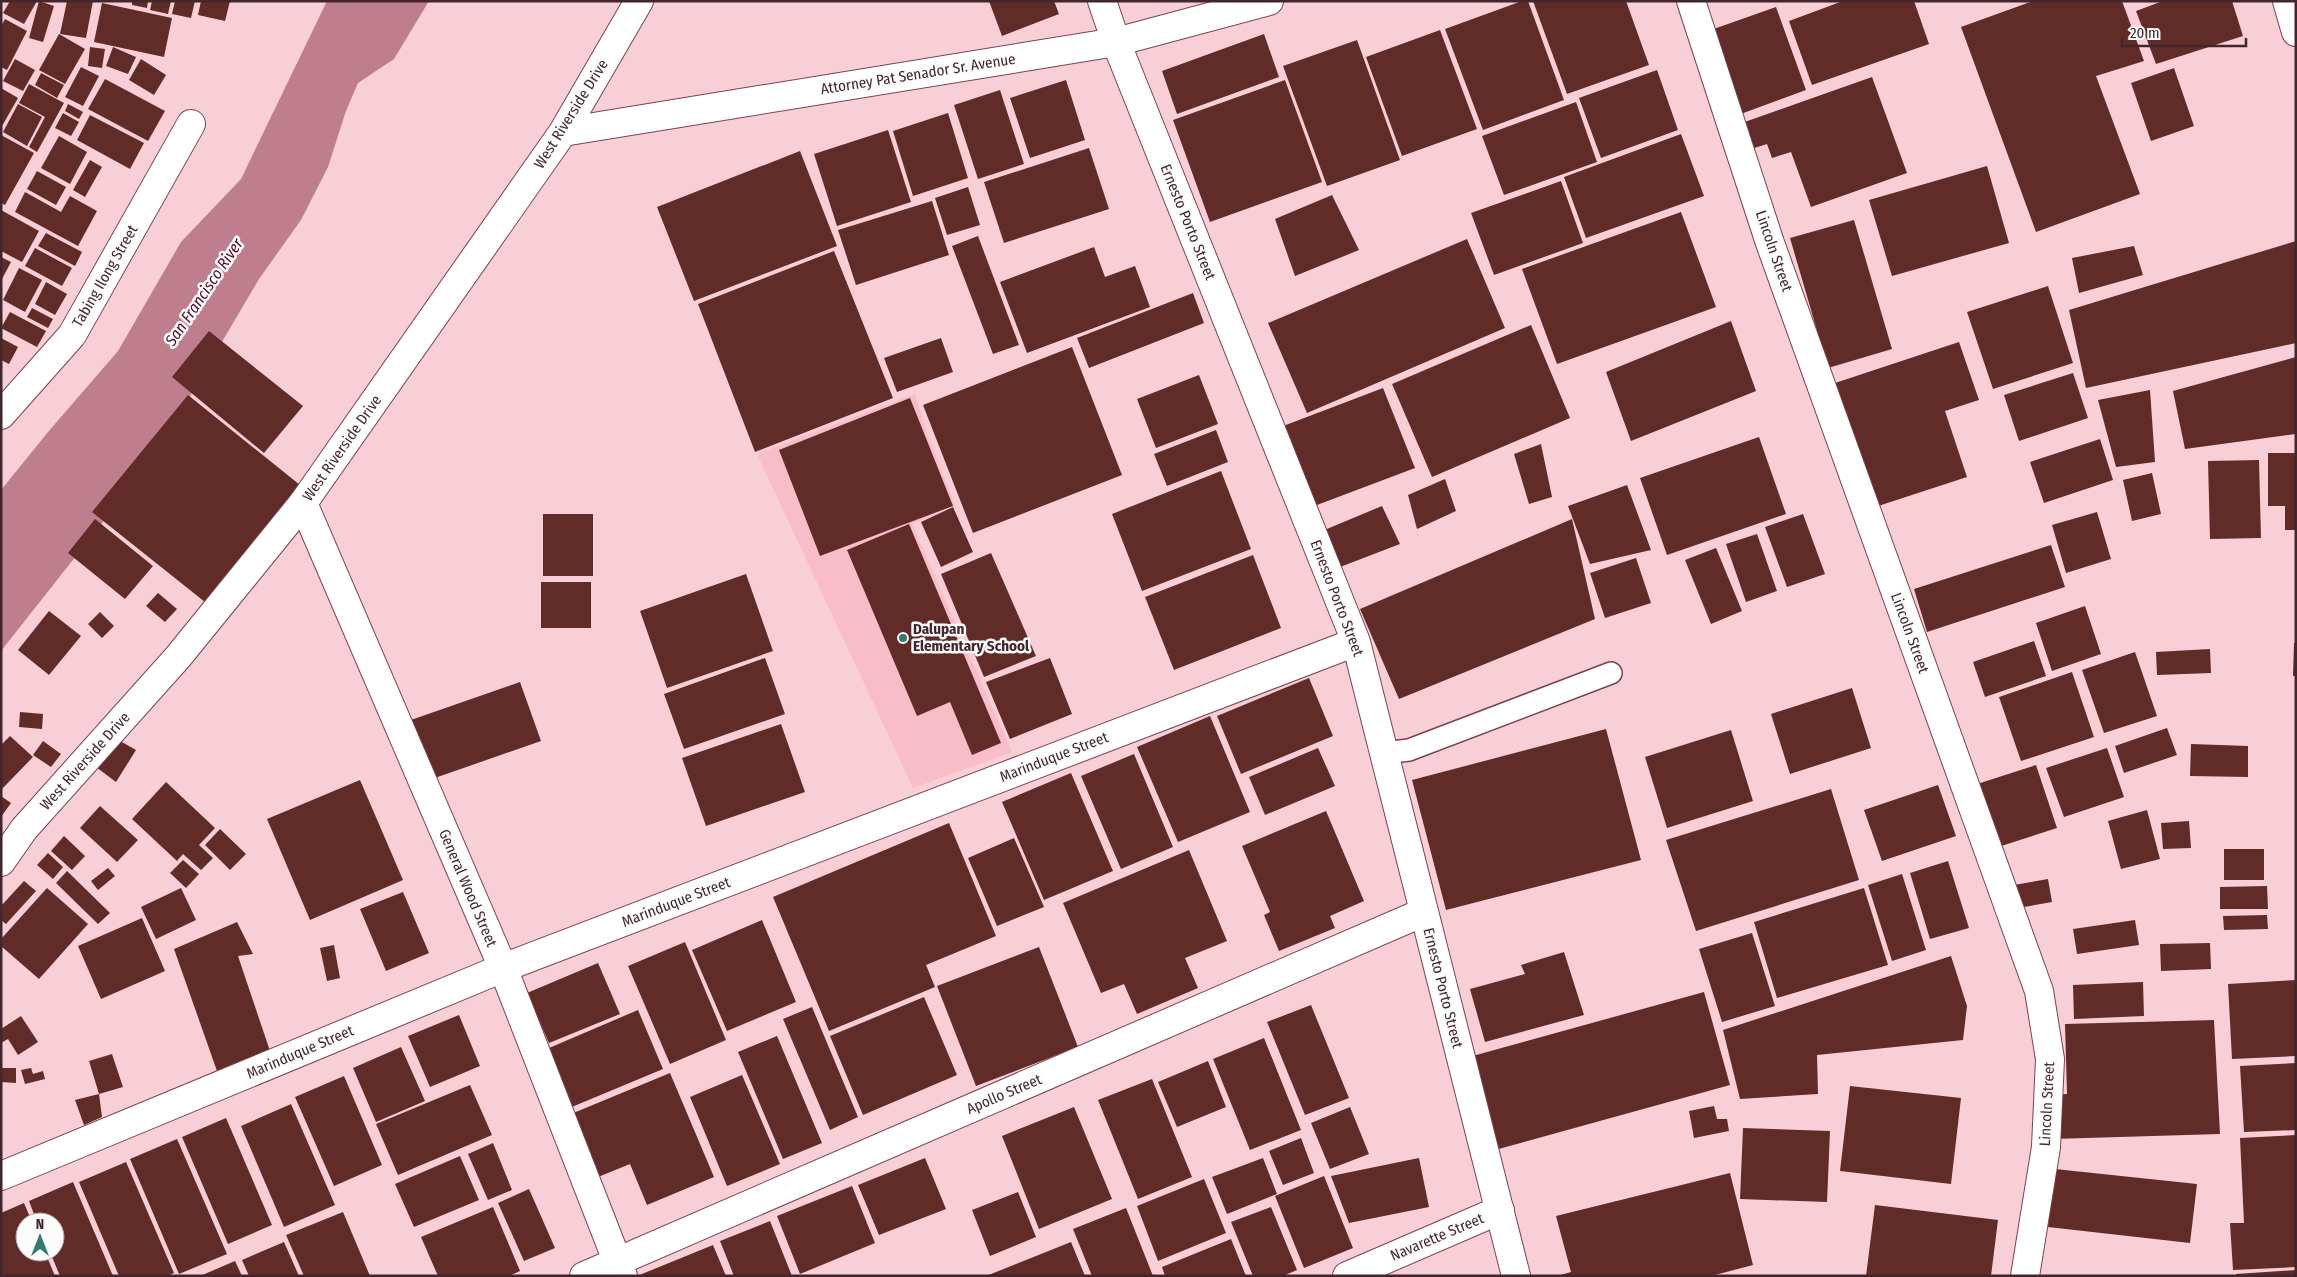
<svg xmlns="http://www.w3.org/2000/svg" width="2297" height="1277" viewBox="0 0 2297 1277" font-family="'Fira Sans Condensed',sans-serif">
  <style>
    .built { fill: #f9bcc9 }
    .water { fill: #bf7e8d }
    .building { fill: #612b28 }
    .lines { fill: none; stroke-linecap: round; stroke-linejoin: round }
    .service-casing { stroke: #7a4250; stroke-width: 24 }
    .minor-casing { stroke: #7a4250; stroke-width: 30 }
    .tertiary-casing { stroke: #7a4250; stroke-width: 30 }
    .service { stroke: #fff; stroke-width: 21 }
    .minor { stroke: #fff; stroke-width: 28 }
    .tertiary { stroke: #fff; stroke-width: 28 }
    .poi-dot { fill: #337a71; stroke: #fcfcfc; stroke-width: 2 }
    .labels { text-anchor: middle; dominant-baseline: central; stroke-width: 5; stroke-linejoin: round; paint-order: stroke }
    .street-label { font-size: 15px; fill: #41272d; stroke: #fcfcfc }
    .poi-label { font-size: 15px; font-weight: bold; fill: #41272d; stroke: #fcfcfc; text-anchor: start }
    .water-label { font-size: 16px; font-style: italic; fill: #590828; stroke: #fcfcfc }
  </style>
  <rect width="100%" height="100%" fill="#f8cfd7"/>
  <path class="built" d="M915,394L927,433L955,505L912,524L1012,752L913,788L757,454Z"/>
  <path class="water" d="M327,1H429L394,59L358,83L346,111L328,167L301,220L259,279L155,456L1,651V490L48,432L118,351L181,242L241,179Z"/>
  <path class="building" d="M10,1H37L24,24L3,13Z
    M39,1L54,6L43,42L29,38Z
    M67,1H93L86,38L60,34Z
    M132,1H148L147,8L132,5Z
    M152,1H171L168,14L150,10Z
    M175,1H195L191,18L172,14Z
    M201,1H230L225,21L198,15Z
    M989,1H1054L1059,14L1002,36Z
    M1522,1H1528L1564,100L1483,130L1445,29Z
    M1533,1H1626L1649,65L1567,94Z
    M1843,1H1914L1929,44L1812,85L1789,21Z
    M2033,1H2122L2144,61L2096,76L2140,194L2036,232L1961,27Z
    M2163,1H2232L2243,36L2156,64L2136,11Z
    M102,3L172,18L164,57L94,42Z
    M1776,7L1806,90L1738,115L1708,31Z
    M5,19L27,31L7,70L1,67V26Z
    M1440,30L1477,129L1402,156L1366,57Z
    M59,34L85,49L65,84L39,70Z
    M1264,34L1279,77L1177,114L1162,71Z
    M1357,40L1400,160L1327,186L1283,66Z
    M90,47L105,49L102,68L88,66Z
    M113,47L136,57L128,74L106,66Z
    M15,59L35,70L23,91L3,81Z
    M141,59L166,75L154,95L129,80Z
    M81,67L99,76L83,106L65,97Z
    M2174,68L2194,126L2151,141L2131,83Z
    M1657,70L1678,130L1601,158L1579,98Z
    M41,73L64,85L57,98L35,85Z
    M1872,77L1907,173L1811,207L1791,152L1772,158L1767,144L1748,150L1739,124Z
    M105,79L165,111L148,141L88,109Z
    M1066,80L1085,140L1030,158L1010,98Z
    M1285,80L1322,182L1210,222L1173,120Z
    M29,84L64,103L37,152L29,147L45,117L19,103Z
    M1,88L18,98L1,128Z
    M1000,90L1024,164L978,179L954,105Z
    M1576,102L1597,162L1504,195L1482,136Z
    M18,104L42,117L27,146L3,132Z
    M68,104L83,112L79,119L65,111Z
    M63,113L79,122L71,136L55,128Z
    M948,113L968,178L913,196L893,131Z
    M90,115L144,143L130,169L77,140Z
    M888,130L911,202L837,226L814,154Z
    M1681,134L1704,196L1586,238L1564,177Z
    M1,135L34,153L5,205L1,203Z
    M59,136L87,152L70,184L41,168Z
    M1089,148L1109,209L1004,243L984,182Z
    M800,151L837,246L694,301L657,207Z
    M90,160L102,167L85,197L73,190Z
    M1987,166L2009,243L1892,276L1869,200Z
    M37,171L66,187L56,205L27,189Z
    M1561,181L1583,243L1494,275L1471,213Z
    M968,187L980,225L947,235L935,198Z
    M25,192L61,212L70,196L97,211L78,246L15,212Z
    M1332,195L1359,250L1295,276L1275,219Z
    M932,201L949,255L856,285L838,230Z
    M1,210L39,231L22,262L1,251Z
    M1681,212L1716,307L1557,364L1522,269Z
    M1854,220L1892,349L1828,368L1790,238Z
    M46,233L82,252L75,266L38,246Z
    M978,236L1019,345L993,354L952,246Z
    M1467,239L1505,328L1307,413L1268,323Z
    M2296,241V343L2086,388L2069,310Z
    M2134,246L2143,275L2079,293L2072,258Z
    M1094,247L1105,277L1135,266L1150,307L1027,353L1000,282Z
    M35,248L72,268L62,286L25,266Z
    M834,251L893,398L755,452L698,304Z
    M1,257L11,262L1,281Z
    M19,268L42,280L25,312L3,300Z
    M46,282L67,294L55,315L35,304Z
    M2048,286L2073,363L1993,389L1967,312Z
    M1193,293L1204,323L1089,368L1077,338Z
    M32,308L53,319L48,328L27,317Z
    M10,312L46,331L37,347L1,328Z
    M1731,321L1756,391L1631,441L1606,372Z
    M1531,325L1570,418L1432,477L1392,384Z
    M209,331L303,406L264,453L172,377Z
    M1,338L18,347L9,364L1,360Z
    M941,338L953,372L897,392L884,358Z
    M1959,342L1979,400L1945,411L1967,477L1869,509L1829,385Z
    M1072,347L1122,475L973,533L923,405Z
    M2296,357V434L2185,449L2173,391Z
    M2073,373L2088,418L2019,441L2004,395Z
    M1199,375L1218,424L1156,448L1137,399Z
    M1383,388L1415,468L1309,508L1278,428Z
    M2150,390L2155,462L2116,467L2098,400Z
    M188,395L300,485L205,602L92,512Z
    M910,398L953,506L820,556L779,450Z
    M1216,430L1228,462L1167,486L1154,454Z
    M1759,437L1786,514L1667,555L1640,478Z
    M2100,439L2113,480L2044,503L2030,462Z
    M1541,444L1552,497L1529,504L1514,454Z
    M2268,453H2296V530H2285V506H2268Z
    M2259,460L2261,538L2210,539L2208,461Z
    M1221,471L1251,549L1142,591L1112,514Z
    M2152,473L2161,514L2132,521L2123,480Z
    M1445,479L1456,511L1417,529L1408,495Z
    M1627,485L1651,550L1590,564L1568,506Z
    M1382,506L1400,544L1340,567L1322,531Z
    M953,507L973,552L941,567L921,522Z
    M2097,512L2111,559L2066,573L2052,525Z
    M543,514H593V576H543Z
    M1803,514L1825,574L1787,587L1765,527Z
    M95,519L153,566L125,599L68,553Z
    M1572,519L1595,619L1399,699L1360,609Z
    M909,524L1001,743L972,755L950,702L917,716L847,550Z
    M1757,534L1777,591L1746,602L1726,544Z
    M2051,545L2065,587L1927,632L1914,589Z
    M1716,548L1742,611L1711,624L1685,560Z
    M991,553L1036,656L984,677L941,574Z
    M1253,555L1281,628L1174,670L1145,597Z
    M1636,558L1651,603L1605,618L1590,573Z
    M746,574L773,651L667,688L640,611Z
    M541,582H591V628H541Z
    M158,593L177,609L165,622L146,606Z
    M2085,606L2101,654L2052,671L2036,623Z
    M49,611L81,636L49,675L18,650Z
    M100,612L114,626L102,638L88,624Z
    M2034,641L2046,676L1985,697L1973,662Z
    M2294,643H2296V676H2293Z
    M2210,649L2211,673L2157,675L2156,652Z
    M2135,652L2157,716L2104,733L2082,670Z
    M765,658L785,714L684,749L664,694Z
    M1050,658L1072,714L1010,739L986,682Z
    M2072,672L2094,737L2021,761L1999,697Z
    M1309,678L1333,736L1241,774L1217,716Z
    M520,682L541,741L429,780L408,721Z
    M1852,688L1871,748L1790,774L1771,714Z
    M20,712L43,714L42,729L19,727Z
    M1210,716L1250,812L1178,842L1137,747Z
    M781,724L805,792L706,826L682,758Z
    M2167,728L2177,755L2124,773L2115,746Z
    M1606,729L1641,860L1446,910L1412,780Z
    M1731,730L1753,801L1667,828L1645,757Z
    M10,736L33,757L1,790V745Z
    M43,741L61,754L51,767L33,755Z
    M120,741L136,750L116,782L96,767Z
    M2191,744L2248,746V777L2190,776Z
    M1318,748L1335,786L1265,815L1249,777Z
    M2107,748L2124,797L2064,817L2046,768Z
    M1134,754L1173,847L1121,869L1081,776Z
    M2036,765L2057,828L1995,848L1974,785Z
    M1071,773L1113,871L1044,900L1002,802Z
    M360,780L403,880L310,920L267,819Z
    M166,782L215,828L199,845L213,858L201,870L183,854L177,861L132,819Z
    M1938,785L1956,836L1882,861L1864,810Z
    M1831,789L1859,880L1696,931L1666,840Z
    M1,796L11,803L1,817Z
    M100,806L138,840L117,862L80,828Z
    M2147,810L2160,859L2121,869L2108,821Z
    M1326,811L1364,901L1330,916L1335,928L1279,951L1264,915L1270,912L1242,846Z
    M2189,821L2191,848L2163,849L2161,823Z
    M949,823L996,936L926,965L935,987L829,1031L773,897Z
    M220,829L246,854L230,870L205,845Z
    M64,836L85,856L72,870L51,851Z
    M1014,838L1044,907L997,926L968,858Z
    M2224,849H2264V880H2224Z
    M1189,850L1227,941L1185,958L1198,988L1137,1014L1124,984L1101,993L1063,903Z
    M48,853L63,867L53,879L37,865Z
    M183,860L199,874L186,888L170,873Z
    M1948,861L1969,928L1930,939L1910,873Z
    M108,868L115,876L98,890L91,881Z
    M67,871L110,913L98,924L56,883Z
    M1902,874L1926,950L1892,961L1868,885Z
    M2048,879L2052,902L2018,908L2014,885Z
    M24,881L36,891L6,924L1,920V906Z
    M2267,886L2268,909H2220V887Z
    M47,888L88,924L39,979L1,946V939Z
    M181,888L196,920L156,939L141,907Z
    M1864,888L1888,965L1777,998L1754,922Z
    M403,892L429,953L386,971L360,909Z
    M2267,915L2268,929L2224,930L2223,916Z
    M142,918L165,971L101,999L78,946Z
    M762,920L796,1002L727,1031L692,950Z
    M2135,920L2139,945L2077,954L2073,929Z
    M237,922L253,954L238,956L270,1051L217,1071L174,949Z
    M1752,933L1775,1006L1722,1022L1699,949Z
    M685,942L726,1040L670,1064L628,966Z
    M2210,943L2211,969L2161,971L2160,944Z
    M334,945L340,978L327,981L320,948Z
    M1039,947L1078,1047L976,1086L937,986Z
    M1564,952L1584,1015L1485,1042L1470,989L1525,974L1521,965Z
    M1951,956L1967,1006L1963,1040L1817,1055L1818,1094L1740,1099L1723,1030Z
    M598,963L620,1014L549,1043L527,993Z
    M2296,980V1056L2232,1059L2228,984Z
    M2143,982L2144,1016L2074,1019L2073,985Z
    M1704,992L1730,1085L1495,1150L1469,1057Z
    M924,997L957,1075L863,1115L830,1036Z
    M1311,1005L1349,1098L1305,1115L1267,1022Z
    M812,1007L858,1117L830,1130L783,1019Z
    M638,1010L663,1069L567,1109L542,1051Z
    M459,1015L480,1066L430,1087L408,1036Z
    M21,1016L38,1042L18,1055L8,1039L1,1043V1029Z
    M2214,1020L2220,1134L2052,1139L2051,1095L2067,1094L2065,1024Z
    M777,1036L822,1143L783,1159L738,1052Z
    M1264,1038L1301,1130L1250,1150L1213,1059Z
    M401,1047L425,1101L376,1122L353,1068Z
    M112,1054L123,1087L99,1094L89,1061Z
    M1208,1061L1226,1107L1177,1127L1158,1082Z
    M2296,1063V1130L2244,1132L2240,1066Z
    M1,1068H16V1083L1,1082Z
    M31,1068L33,1074L43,1071L45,1079L25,1084L21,1070Z
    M670,1073L714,1177L647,1205L630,1164L598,1177L571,1114Z
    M742,1075L780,1164L727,1186L690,1097Z
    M344,1076L382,1165L334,1186L295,1097Z
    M1152,1079L1192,1177L1138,1199L1098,1100Z
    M470,1085L492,1135L398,1175L376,1124Z
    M1850,1086L1961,1098L1951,1184L1840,1171Z
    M99,1094L102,1117L84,1125L75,1100Z
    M291,1104L335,1205L284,1227L241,1126Z
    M1714,1106L1717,1119H1727L1729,1131L1694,1138L1689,1111Z
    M1074,1107L1112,1199L1039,1229L1002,1136Z
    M1350,1107L1369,1154L1330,1169L1311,1123Z
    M226,1118L272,1225L228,1244L182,1137Z
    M1743,1128L1830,1131L1827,1202L1740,1199Z
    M2296,1135V1267L2233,1270L2230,1223H2244L2240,1138Z
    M1301,1138L1314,1173L1283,1185L1269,1151Z
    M177,1139L227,1254L179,1274L130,1159Z
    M493,1143L512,1190L488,1200L468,1154Z
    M460,1156L479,1200L414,1227L395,1184Z
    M925,1158L946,1209L879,1235L858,1185Z
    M1263,1158L1277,1194L1227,1214L1212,1177Z
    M1419,1158L1429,1207L1349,1223L1331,1176Z
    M126,1162L174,1273L167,1276H119L79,1182Z
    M2055,1169L2197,1184L2190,1243L2048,1227Z
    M1730,1173L1753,1265L1711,1276H1557L1571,1272L1556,1216Z
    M1324,1176L1353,1248L1304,1268L1275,1196Z
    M1204,1179L1226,1233L1158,1261L1137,1206Z
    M73,1182L113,1276H60L50,1252H55V1222H37L29,1201Z
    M852,1186L875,1243L800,1274L777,1216Z
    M529,1189L555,1248L524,1261L498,1203Z
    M1018,1192L1036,1237L990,1256L972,1210Z
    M24,1203L32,1222H25V1252H45L55,1276H1V1213Z
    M1875,1205L1998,1220L1991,1276H1866Z
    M493,1207L520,1271L509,1276H438L421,1237Z
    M1271,1207L1297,1270L1283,1276H1253L1231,1222Z
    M1126,1208L1153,1276H1092L1073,1229Z
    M343,1212L370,1276H304L286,1235Z
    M770,1221L792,1276H734L720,1241Z
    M1231,1239L1246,1276H1165L1162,1267Z
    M284,1242L299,1276H249L242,1260Z
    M1071,1242L1085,1276H986Z
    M713,1245L726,1276H637Z
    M235,1261L242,1276H200Z
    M2296,1270V1276H2236V1274Z"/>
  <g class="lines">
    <defs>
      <path id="service" d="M1384,753L1409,750L1611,673"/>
      <path id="minor" d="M1102,1L1116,42L1356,642L1516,1276
        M1691,1L1770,243L2039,991L2050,1059L2046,1147L2025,1276
        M2287,1L2296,32
        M1,415L72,335L191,124
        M303,503L503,968L623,1276
        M1,1176L503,968L1356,642
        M584,1276L1424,912
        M1347,1276L1500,1210"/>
      <path id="tertiary" d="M563,132L1116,42L1269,1
        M1,862L24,829L178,657L303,503L563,132L639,1"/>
    </defs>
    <use href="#service" class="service-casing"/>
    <use href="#minor" class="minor-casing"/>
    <use href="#tertiary" class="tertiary-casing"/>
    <use href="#service" class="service"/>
    <use href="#minor" class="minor"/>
    <use href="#tertiary" class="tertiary"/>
  </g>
  <circle class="poi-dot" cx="903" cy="638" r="5"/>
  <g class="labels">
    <g class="street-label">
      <text transform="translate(918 74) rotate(-9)">Attorney Pat Senador Sr. Avenue</text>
      <text transform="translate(571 114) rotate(-58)">West Riverside Drive</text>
      <text transform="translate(1188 222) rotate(68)">Ernesto Porto Street</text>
      <text transform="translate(1774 251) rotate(71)">Lincoln Street</text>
      <text transform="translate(105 276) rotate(-60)">Tabing Ilong Street</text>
      <text transform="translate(342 448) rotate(-55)">West Riverside Drive</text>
      <text transform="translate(1337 598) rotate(69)">Ernesto Porto Street</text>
      <text transform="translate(1910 633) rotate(70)">Lincoln Street</text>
      <text transform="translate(1054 757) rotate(-21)">Marinduque Street</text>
      <text transform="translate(85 761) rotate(-48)">West Riverside Drive</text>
      <text transform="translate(468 888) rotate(67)">General Wood Street</text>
      <text transform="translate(676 902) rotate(-21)">Marinduque Street</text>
      <text transform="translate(1443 988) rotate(76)">Ernesto Porto Street</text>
      <text transform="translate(300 1052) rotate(-23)">Marinduque Street</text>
      <text transform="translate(1004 1094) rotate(-23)">Apollo Street</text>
      <text transform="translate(2047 1104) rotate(-87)">Lincoln Street</text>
      <text transform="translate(1437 1237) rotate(-23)">Navarette Street</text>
    </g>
    <g class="poi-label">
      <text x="913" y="629">Dalupan<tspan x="913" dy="17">Elementary School</tspan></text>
    </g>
    <g class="water-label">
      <text transform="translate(204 292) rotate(-56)">San Francisco River</text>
    </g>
  </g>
  <rect width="2297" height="1277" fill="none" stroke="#41272d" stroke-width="5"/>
  <g transform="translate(40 1237)"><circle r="24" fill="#fcfcfc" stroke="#b1a7a9"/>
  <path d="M0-4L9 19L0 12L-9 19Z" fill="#337a71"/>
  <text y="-8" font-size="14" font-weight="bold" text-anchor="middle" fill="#41272d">N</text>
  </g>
  <path d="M2122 38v8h124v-8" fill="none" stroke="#41272d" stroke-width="2.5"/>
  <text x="2130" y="38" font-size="15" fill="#41272d" stroke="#fcfcfc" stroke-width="4" paint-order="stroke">20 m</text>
</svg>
